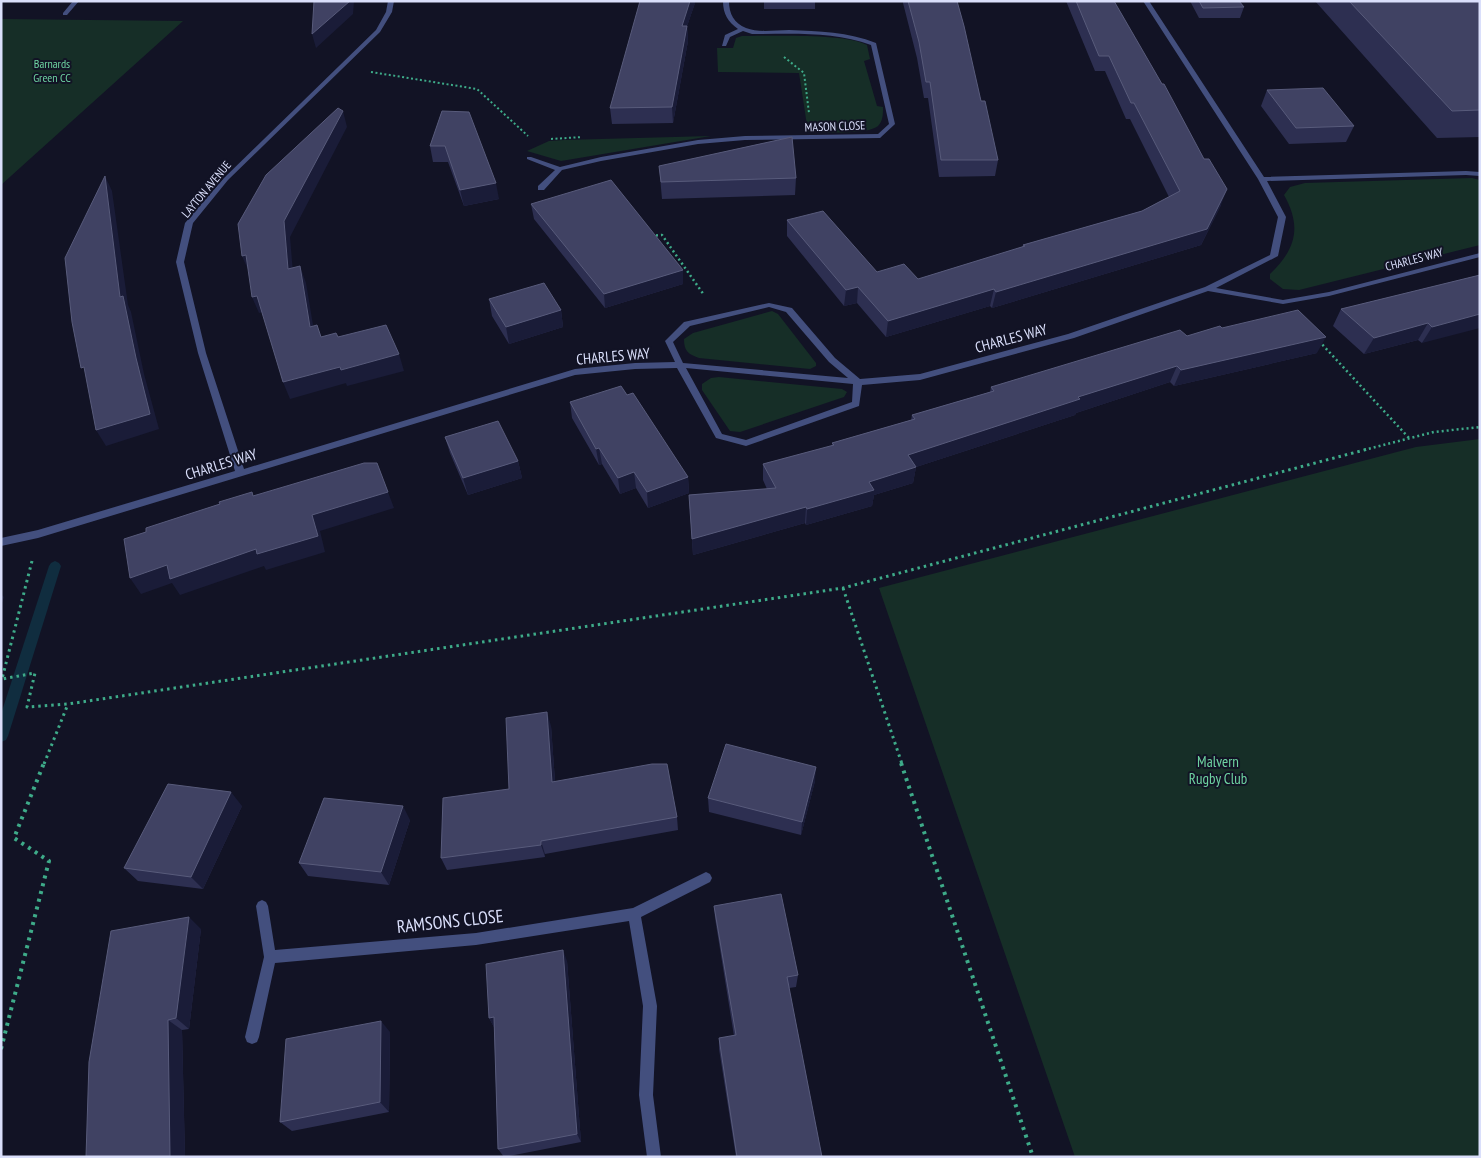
<svg xmlns="http://www.w3.org/2000/svg" width="1481" height="1158" viewBox="0 0 1481 1158" font-family="'PT Sans Narrow',sans-serif">
  <style>
    .green { fill: #162e27 }
    .lines { fill: none; stroke-linecap: round; stroke-linejoin: round }
    .stream { fill: #102d3f; fill-rule: evenodd }
    .path-far3 { stroke: #3eab89; stroke-width: 2; stroke-dasharray: 2 2.5; stroke-linecap: butt }
    .path-far2 { stroke: #3eab89; stroke-width: 2.5; stroke-dasharray: 2 3; stroke-linecap: butt }
    .path-far1 { stroke: #3eab89; stroke-width: 3; stroke-dasharray: 2.5 4; stroke-linecap: butt }
    .path { stroke: #3eab89; stroke-width: 4; stroke-dasharray: 3 5; stroke-linecap: butt }
    .street { fill: #434f7e; fill-rule: evenodd }
    .wall { fill: #2d2f51 }
    .shaded-wall { fill: #1a1c38 }
    .building { fill: #404263; stroke: #585b7b }
    .labels { text-anchor: middle; dominant-baseline: central; stroke-width: 4; stroke-linejoin: round; paint-order: stroke }
    .far-park-label { font-size: 12px; fill: #6ed3a1; stroke: #121325 }
    .far-street-label { font-size: 12px; fill: #dadffb; stroke: #121325 }
    .street-label { font-size: 15px; fill: #dadffb; stroke: #121325 }
    .park-label { font-size: 15px; fill: #6ed3a1; stroke: #121325 }
    .near-street-label { font-size: 18px; fill: #dadffb; stroke: #121325 }
  </style>
  <rect width="100%" height="100%" fill="#121325"/>
  <path class="green" d="M1,19L183,21L1,185Z
    M742,36C769,36 847,33 867,45L870,59L864,61L877,106L883,107C883,114 883,121 878,126C867,135 823,132 808,132L799,73L718,72L717,48H733L736,38Z
    M711,136L561,161L527,151L549,141L564,140Z
    M1472,178L1480,180V245L1299,290L1283,289L1270,279V274C1296,249 1302,227 1284,195L1290,187L1305,183Z
    M772,311L778,314L816,363V366L810,369L699,358C688,354 684,351 684,339L693,333Z
    M719,377L842,389L847,392L844,397L740,432L730,431L702,390V384L711,378Z
    M1480,439V1157H1075L879,588L1416,447Z"/>
  <g class="lines">
    <path class="stream" d="M55,561L59,563L61,566L8,736L6,740L1,742V714L49,566L51,563Z"/>
    <path class="path-far3" d="M784,57L804,73L809,113
      M371,72L477,89L528,136
      M551,139L582,137"/>
    <path class="path-far2" d="M651,236L662,235L704,295
      M1319,341L1409,438
      M1364,450L1434,432L1480,427"/>
    <path class="path-far1" d="M32,561L2,679L35,673L27,707L68,704L843,588L1368,449
      M843,588L902,764
      M44,764L68,704"/>
    <path class="path" d="M901,763L1033,1157
      M1,1049L49,861L14,838L44,763"/>
    <path class="street" d="M73,1H79L67,15H63V13Z
      M388,1H394L392,12L380,32L228,180L193,223L184,262L206,353L244,469L575,369L635,363L675,362L665,341L684,322L769,303L792,308L835,358L860,379L920,374L1068,334L1205,287L1270,255L1278,217L1258,179L1143,1H1149L1264,177L1466,171L1480,172V176L1466,175L1267,181L1286,217L1278,256L1216,288L1283,300L1329,292L1480,253V257L1329,296L1283,304L1208,291L1074,338L920,380L862,385L859,406L746,446L716,438L677,368L635,369L575,375L38,538L1,546V538L38,530L235,471L198,353L176,262L185,223L224,178L376,30L386,12ZM769,307L786,312L829,362L848,378L683,363L673,342L690,326ZM686,368L853,384L852,402L746,440L722,434Z
      M723,1H729C729,14 734,23 746,28C758,33 775,30 789,30C819,31 848,32 876,43L895,124L894,125L880,138L745,140L698,144L601,161L562,170L544,190H538V186L555,170L527,159V157H531L560,167L601,157L698,140L745,136L878,134L889,124L871,45C834,31 792,34 752,34L743,31L730,37L726,46H722L725,35L738,29C728,22 723,14 723,1Z
      M706,872L710,874L712,878L710,882L641,917L657,1006L653,1095L661,1157H647L639,1095L643,1006L629,921L476,945L275,963L259,1037L257,1042L252,1044L247,1042L245,1037L264,957L256,906L258,902L262,900L266,902L268,906L275,950L476,933L633,908Z"/>
  </g>
  <path class="wall" d="M764,1H815V9H764Z
    M903,1H957L981,101L998,160L995,176L939,177L928,98H924L917,58L903,3Z
    M1066,1H1114L1221,205L1201,245L992,308L990,306L886,337L857,303L844,306L787,236V220L877,272L918,279L1022,247L1023,245L1142,211L1169,197L1130,119H1126L1105,71H1095Z
    M1190,1H1239L1244,7L1240,18H1199Z
    M1315,1H1480V137L1437,138Z
    M695,3L687,26L688,41L673,123L612,124L610,108Z
    M1267,90L1354,126L1346,142L1289,144L1261,106Z
    M442,111L499,199L464,206L448,162H433L430,146Z
    M659,166L796,178L795,195L662,199Z
    M531,204L683,270V284L605,308L534,219Z
    M1480,275L1422,343L1418,340L1364,354L1333,326L1341,309Z
    M489,299L561,310L563,327L509,344L492,316Z
    M1222,328L1317,353L1174,386L1170,382L1076,413L1075,415L916,467L913,483L874,495L872,506L806,525L805,523L693,555L689,495L767,489L763,480V464L832,446V443L911,420L912,415L990,392L991,387L1187,336Z
    M627,395L688,477L689,493L648,508L636,488L620,494L602,464L599,465L572,418L570,402Z
    M445,437L518,461L522,478L468,495L450,453Z
    M551,726L555,781L677,817L678,830L545,854V857L447,870L441,858L509,789Z
    M815,781L801,835L709,812L708,798Z
    M242,806L203,889L138,881L124,868Z
    M410,820L389,885L308,876L299,863Z
    M714,906L798,975L796,987L789,988L822,1157H736L719,1049V1038L734,1036L715,918Z
    M201,929L189,1029L182,1030L185,1157H86Z
    M567,961L581,1142L504,1157L498,1149L494,1027L489,1018Z
    M390,1032L389,1112L292,1131L280,1122Z"/>
  <path class="shaded-wall" d="M350,1H354L353,14L316,48L312,34Z
    M690,1H695V3L682,41V26Z
    M687,26L688,41L673,123L672,107Z
    M343,111L347,127L290,237L294,285L288,269L284,221Z
    M105,176L112,191L128,305L131,312L144,374L159,429L106,446L96,430L120,297Z
    M496,183L499,199L464,206L460,190Z
    M1227,189L1221,205L1201,245L992,308L996,292Z
    M246,255L249,272L242,256Z
    M300,266L306,283L316,343L310,327Z
    M683,270V284L605,308L604,294Z
    M858,287L857,303L844,306L846,290Z
    M994,289L990,306L886,337L888,321Z
    M257,296L263,312L259,313L252,297Z
    M561,310L563,327L509,344L506,327Z
    M1480,314V328L1422,343L1432,327Z
    M1428,323L1418,340L1364,354L1374,338Z
    M1326,337L1317,353L1174,386L1181,370Z
    M399,354L404,371L347,386L341,370Z
    M1177,366L1170,382L1076,413L1075,415L916,467L913,483L874,495L872,506L806,525L807,509L869,482L908,455L1078,397Z
    M340,367L346,383L290,399L283,382Z
    M599,448L602,464L599,465L596,449Z
    M518,461L522,478L468,495L463,478Z
    M377,463L394,508L320,531L325,552L266,570L264,566L180,595L172,583L141,594L130,578L312,515Z
    M634,472L636,488L620,494L618,478Z
    M688,477L689,493L648,508L647,492Z
    M806,507L805,523L693,555L692,539Z
    M1,594L4,597L1,606Z
    M547,712L551,726L556,795L552,782Z
    M816,767L815,781L801,835L802,822Z
    M231,792L242,806L203,889L191,877Z
    M403,806L410,820L389,885L381,872Z
    M541,841L545,854V857L541,845Z
    M189,917L201,929L189,1029L176,1018Z
    M563,950L567,961L581,1142L577,1134Z
    M494,1017L495,1029L489,1018Z
    M168,1020L182,1030L185,1157H170Z
    M381,1021L390,1032L389,1112L380,1102Z"/>
  <path class="building" d="M314,1H350L312,34Z
    M640,1H690L682,26H687L672,107L610,108Z
    M908,1H957L964,26L981,101H985L998,160H941L930,82H926L919,42Z
    M1076,1H1114L1162,84H1164L1204,159H1209L1227,189L1207,229L996,292L994,289L888,321L858,287L846,290L787,220L823,211L877,272L904,264L918,279L1025,246L1023,245L1142,211L1180,191L1134,103H1131L1109,56H1099Z
    M1199,1H1239L1244,7L1203,8Z
    M1349,1H1480V110L1452,111Z
    M1323,88L1354,126L1296,128L1267,90Z
    M338,108L343,111L284,221L288,269L300,266L310,327L317,325L321,337L336,333L338,337L386,325L399,354L341,370L340,367L283,382L257,296L252,297L246,255L242,256L238,224L266,175Z
    M442,111L469,112L496,183L460,190L445,146H430Z
    M792,137L796,178L661,182L659,166Z
    M105,176L120,297L123,296L136,358L150,414L96,430L84,367L81,368L72,322L65,258Z
    M611,180L683,270L604,294L531,204Z
    M1480,275V314L1432,327L1428,323L1374,338L1341,309Z
    M544,283L561,310L506,327L489,299Z
    M1298,310L1326,337L1181,370L1177,366L1078,397L1080,399L908,455L916,467L869,482L874,490L807,509L806,507L692,539L689,495L776,488L763,464L834,445L832,443L915,419L912,415L994,391L991,387L1180,330L1187,336L1220,326L1222,328Z
    M621,386L627,395L633,393L688,477L647,492L634,472L618,478L599,448L596,449L570,402Z
    M498,421L518,461L463,478L445,437Z
    M364,463H377L388,492L312,515L318,536L257,554L256,549L170,579L167,565L130,578L124,539L146,532V528L220,504L219,502L252,492L253,496Z
    M547,712L552,782L652,764H667L677,817L541,841V845L441,858L443,798L509,789L506,718Z
    M726,744L816,767L802,822L708,798Z
    M168,784L231,792L191,877L124,868Z
    M324,798L403,806L381,872L299,863Z
    M781,894L798,975L787,977L822,1157H737L719,1038L736,1035L714,906Z
    M189,917L176,1018L168,1020L170,1157H86L89,1062L111,931Z
    M563,950L577,1134L498,1149L494,1017L489,1018L486,964Z
    M381,1021L380,1102L280,1122L286,1039Z"/>
  <g class="labels">
    <g class="far-park-label">
      <text x="52" y="63">Barnards<tspan x="52" dy="14">Green CC</tspan></text>
    </g>
    <g class="far-street-label">
      <text transform="translate(835 126) rotate(-2)">MASON CLOSE</text>
      <text transform="translate(206 189) rotate(-50)">LAYTON AVENUE</text>
      <text transform="translate(1414 259) rotate(-15)">CHARLES WAY</text>
    </g>
    <g class="street-label">
      <text transform="translate(1011 338) rotate(-15)">CHARLES WAY</text>
      <text transform="translate(613 356) rotate(-5)">CHARLES WAY</text>
      <text transform="translate(221 464) rotate(-17)">CHARLES WAY</text>
    </g>
    <g class="park-label">
      <text x="1218" y="761">Malvern<tspan x="1218" dy="17">Rugby Club</tspan></text>
    </g>
    <g class="near-street-label">
      <text transform="translate(450 921) rotate(-6)">RAMSONS CLOSE</text>
    </g>
  </g>
  <rect width="1481" height="1158" fill="none" stroke="#dadffb" stroke-width="5"/>
</svg>
